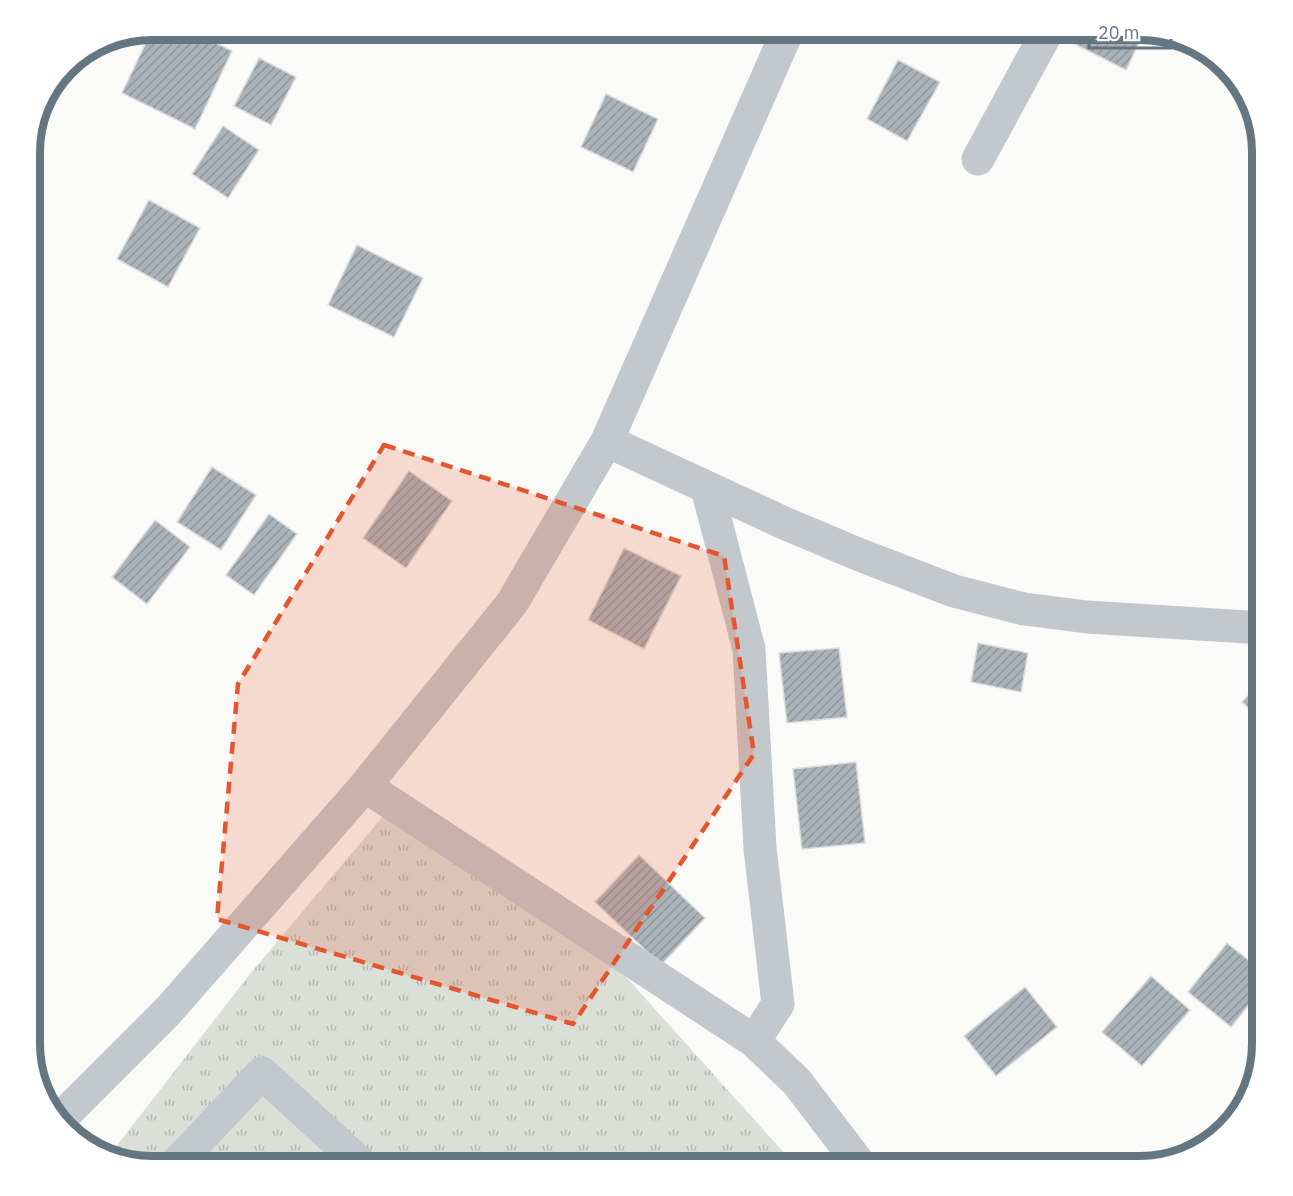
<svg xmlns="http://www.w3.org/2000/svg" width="1293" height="1196" viewBox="0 0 1293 1196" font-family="'IBM Plex Sans',sans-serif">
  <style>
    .grass { fill: url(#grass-tufts) }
    .building { fill: url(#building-hatch); stroke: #dcdcda; stroke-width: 1.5 }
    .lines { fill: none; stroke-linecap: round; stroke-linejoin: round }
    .minor { stroke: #c3c8cc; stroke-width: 33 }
    .marked { fill: #e4572e; fill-opacity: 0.2; stroke: #e4572e; stroke-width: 4.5; stroke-dasharray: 12 8; stroke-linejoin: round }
    .rim { fill: none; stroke: #657683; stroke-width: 8 }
  </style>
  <defs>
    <pattern id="grass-tufts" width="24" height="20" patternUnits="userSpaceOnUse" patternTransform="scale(1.5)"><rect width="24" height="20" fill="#dadfd7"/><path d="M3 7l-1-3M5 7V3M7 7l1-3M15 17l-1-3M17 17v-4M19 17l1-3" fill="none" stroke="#b4b9b4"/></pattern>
    <pattern id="building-hatch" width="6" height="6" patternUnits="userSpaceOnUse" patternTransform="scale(1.5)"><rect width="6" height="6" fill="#aab3b9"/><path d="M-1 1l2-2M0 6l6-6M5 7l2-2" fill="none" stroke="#8e969c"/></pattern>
  </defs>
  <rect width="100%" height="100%" fill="#fafaf8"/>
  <path class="grass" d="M384,815L608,957L796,1166H152L108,1157L250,974Z"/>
  <path class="building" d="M152,30H190L232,51L195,129L122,93Z
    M876,30H897L893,39Z
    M1061,30H1145L1126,70L1059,36Z
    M259,58L296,77L271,125L234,106Z
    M898,60L940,82L907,141L867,119Z
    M606,94L658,119L633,172L581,147Z
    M223,126L259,150L228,198L192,174Z
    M149,200L200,228L168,287L117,259Z
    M357,245L423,278L394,337L328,305Z
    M212,467L256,495L221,550L177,522Z
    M409,471L452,501L406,568L363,538Z
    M269,514L297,534L254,595L226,575Z
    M155,520L190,547L147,604L112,577Z
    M624,548L681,576L644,649L588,620Z
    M978,643L1028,653L1021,692L971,682Z
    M839,648L847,717L787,723L779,653Z
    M1263,680V722L1242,702Z
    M856,762L865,843L802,849L793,769Z
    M639,855L705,918L661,965L595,902Z
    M1227,943L1263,972V987L1231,1027L1188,992Z
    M1151,976L1190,1010L1142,1066L1102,1032Z
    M1025,987L1057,1027L996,1076L964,1036Z"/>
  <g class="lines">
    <path class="minor" d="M978,159L1048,30
      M607,441L784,523L860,555L954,591L1024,609L1087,617L1263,628
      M707,488L749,649L760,848L778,1004L754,1041
      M365,786L754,1041L797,1082L861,1166
      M59,1120L168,1011L365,786L512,603L607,441L788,30
      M174,1166L262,1073L363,1166"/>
  </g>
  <path class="marked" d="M384,445L724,556L754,754L573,1024L217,919L238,684Z"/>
  <path d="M0 0H1293V1196H0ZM152 40H1140A112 112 0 0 1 1252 152V1044A112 112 0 0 1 1140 1156H152A112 112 0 0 1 40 1044V152A112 112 0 0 1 152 40Z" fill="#fff" fill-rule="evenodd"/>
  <path class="rim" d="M152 40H1140A112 112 0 0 1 1252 152V1044A112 112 0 0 1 1140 1156H152A112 112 0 0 1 40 1044V152A112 112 0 0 1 152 40Z"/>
  <path d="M1089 39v9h82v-9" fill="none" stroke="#657683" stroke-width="3"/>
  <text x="1098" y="39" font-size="18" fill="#657683" stroke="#ffffff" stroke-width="4.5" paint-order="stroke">20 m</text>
</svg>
